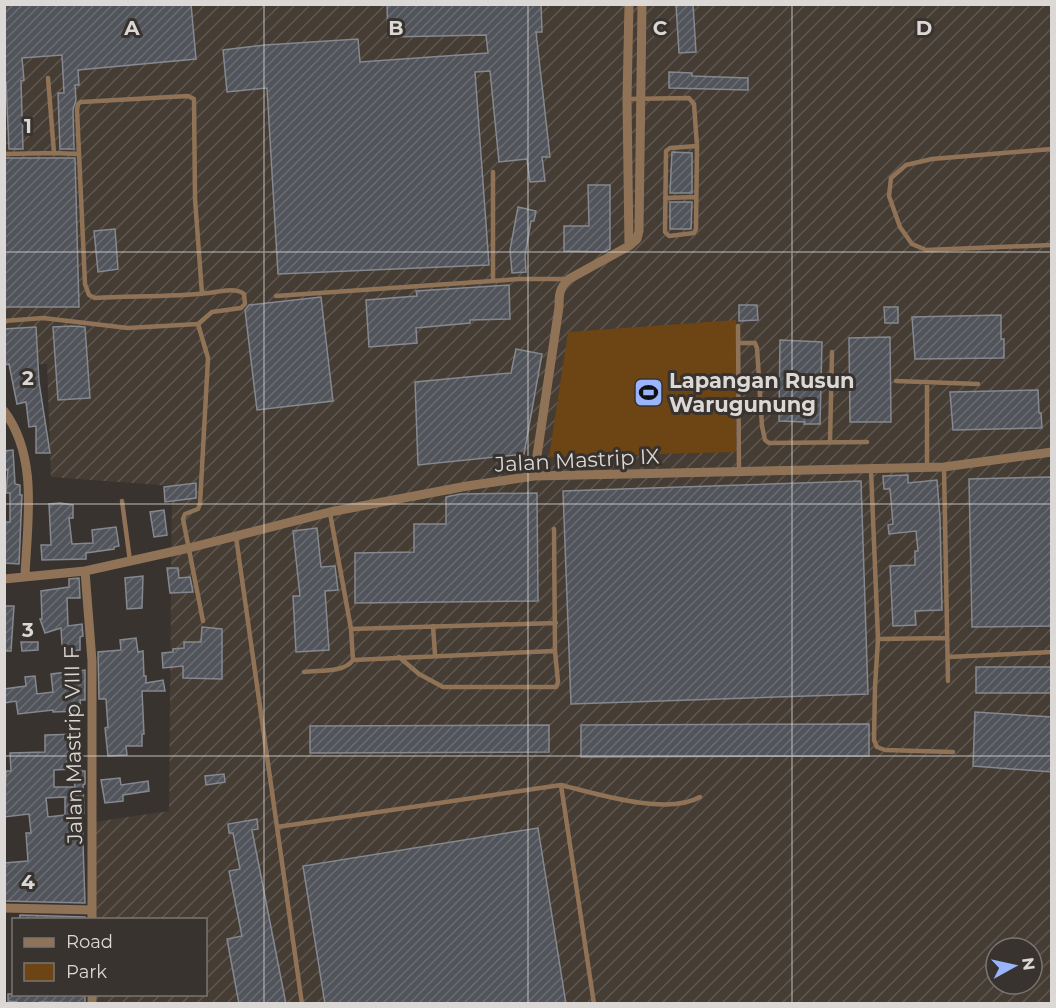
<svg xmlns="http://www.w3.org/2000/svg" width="1056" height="1008" viewBox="0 0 1056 1008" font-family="Montserrat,sans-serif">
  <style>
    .industrial { fill: url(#industrial-furrows); fill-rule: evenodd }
    .green { fill: #6d4413 }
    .building { fill: url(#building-hatch); stroke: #86888f; stroke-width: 1.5; fill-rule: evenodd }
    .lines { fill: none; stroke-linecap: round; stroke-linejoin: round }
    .service { stroke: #907356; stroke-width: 4.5 }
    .minor { stroke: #907356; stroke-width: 9 }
    .grid { fill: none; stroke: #dbd8d5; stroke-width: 1.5; stroke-opacity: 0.55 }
    .labels { text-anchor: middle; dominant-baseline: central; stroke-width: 6; stroke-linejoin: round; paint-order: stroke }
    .poi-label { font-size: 21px; font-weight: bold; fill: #dbd8d5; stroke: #38332f; text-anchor: start }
    .street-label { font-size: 21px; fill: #dbd8d5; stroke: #38332f }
    .grid-label { font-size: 20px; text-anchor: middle; font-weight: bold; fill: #dbd8d5; stroke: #38332f; stroke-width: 6; stroke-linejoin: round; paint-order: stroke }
  </style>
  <defs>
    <pattern id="industrial-furrows" width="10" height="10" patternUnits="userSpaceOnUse" patternTransform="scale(1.5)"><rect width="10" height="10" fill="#453c33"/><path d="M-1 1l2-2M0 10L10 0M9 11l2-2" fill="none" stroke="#5f5750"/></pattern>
    <pattern id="building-hatch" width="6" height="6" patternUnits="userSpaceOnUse" patternTransform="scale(1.5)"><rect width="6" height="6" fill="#51545a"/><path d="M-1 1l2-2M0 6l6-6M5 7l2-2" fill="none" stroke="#696c71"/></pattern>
  </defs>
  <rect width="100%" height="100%" fill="#38332f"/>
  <path class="industrial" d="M4,5H1051V1003H96L95,995L206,994V920L95,919L94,822L169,811L172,486L51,477L47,364L5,365ZM996,948H1032V984H996Z"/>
  <path class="green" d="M736,320V452L549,457L568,332Z"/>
  <path class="building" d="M4,4H191L196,59L78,70L79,85H75L76,100L73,110L74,149H60L58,93H64L62,55L22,58L24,80L21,81L23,149H9L6,82H4Z
    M387,4H541L542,32H536L550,157H542L545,181L530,182L527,159L499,162L490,71L475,72L489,265L278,274L267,88L227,92L223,50L265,45L358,39L360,62L488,53L486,35L388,37Z
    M676,4H693L696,52L679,53Z
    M669,72L692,73V76L748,78V90L669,88Z
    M672,152L692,153V193H670Z
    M4,158H75L79,307H4Z
    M588,185H610V249L604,252L564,251V226H589Z
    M670,202H692L691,229H670Z
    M518,207L536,211L534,221H531L525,255L526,272L512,273L510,250Z
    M115,229L118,269L98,272L94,231Z
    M509,285L510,319L470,320V323L416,328L417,343L369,347L366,300L417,296L416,291Z
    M321,297L333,401L257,410L245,310L249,305Z
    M739,305H757L758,320L739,321Z
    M884,307H898V323H885Z
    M1001,315V339H1004V358L915,359L912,317Z
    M72,326L85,327L90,398L58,400L53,327Z
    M36,327L39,382L50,453H36V426L29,427L26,402L17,404L9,364L4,365V329Z
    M890,337L891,422H850L849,338Z
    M780,340L822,342L820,424H804L805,422L779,421Z
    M516,349L542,354L524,454L418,465L415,382L511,373Z
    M1038,390L1039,413H1041L1042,428L953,430L950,392Z
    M13,450L15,484L20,485V495H22L19,564L4,563V522H10V493H6L8,469L4,470V451Z
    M908,475V483L937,480L940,518L942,610L915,611L916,625L893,626L890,566L915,565V551H918L916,531L889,534L888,525L893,524L890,489H884L883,476Z
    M1052,477V626L972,627L969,479Z
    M861,481L868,694L571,704L563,491Z
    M196,483V498L165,502L164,487Z
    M537,493L538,601L355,603V553L414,552V524H446V497L460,494Z
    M60,503L73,505V518H69L72,544L93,543L92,530L116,527L119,546L114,547V549L86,553V559L42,560L41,545H51L49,504Z
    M164,510L167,535L154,537L150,512Z
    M317,528L321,567L335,566L338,590L325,591L329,650L296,652L293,596H300L293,531Z
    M167,568H178L179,578L190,577L193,592L170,593Z
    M143,576L142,608L127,609L125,578Z
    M79,578L80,598H67L68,626L82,624L83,636L80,637V650L66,651L65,645H62L61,628L45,633L40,619H42L41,591L69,587V579Z
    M4,606H14L11,651H5Z
    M202,627L222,629V679L183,678V666L163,668L162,653L173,652V649L184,648V642H201Z
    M136,638L138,652L143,651L144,676H146V683L163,680L165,691H142L144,734H142V746H126L127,755L108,756L105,728L108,727L106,699H99L98,652L121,650L120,640Z
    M21,642H38V650L22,651Z
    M976,667H1052V693H976Z
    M85,670V700H80L81,711L53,712V710L18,714L16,701L4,703V689L26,686L25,677L35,676L37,694L53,692L51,674Z
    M975,712L1052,717V772L973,766Z
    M869,724V756L581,757V725Z
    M549,725V752L310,753V726Z
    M80,734L81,771H85V784L83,785L84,813H82L85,903L4,901V863L28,861L26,833H31L29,814L4,817L6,771H11L10,753L45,752V735ZM73,769L75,787H54V770ZM65,797V815L48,817L46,798Z
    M224,774L225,782L206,785L205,776Z
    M120,778L121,785L148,781L149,791L123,795V801L105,803L101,780Z
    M257,819L258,829L252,830L286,1004H239L227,939L242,936L229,871L240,869L233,833H229L228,824Z
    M538,828L566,1004H325L303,866Z
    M20,915L85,917V920H19Z
    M8,994H85V1003L40,1002V1004H17V1002L8,1001Z"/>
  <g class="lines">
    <path class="service" d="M627,99L689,98L694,104L697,146L696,229L694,233L669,236L665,232L666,151L670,148L697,146
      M1052,149L932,159L906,165L891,178L889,196L900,227L912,244L926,250L1052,245
      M54,153L78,154
      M4,154L54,153L48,78
      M493,172V281
      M665,198L696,197
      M202,294L195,199L194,99L188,96L81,102L78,104L77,110L85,284L89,295L95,298C132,296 170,297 208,293C218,292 235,287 244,294L245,304L241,308L212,312L198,324L208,358L200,504L198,509L185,514L183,519L203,621
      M276,296L520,279H567
      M4,321L43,318L128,328L198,324
      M738,326L739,472
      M739,343H755L757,348L762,426L765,440L769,443L867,442
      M896,381L978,384
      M830,442L832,352
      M927,467V382
      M944,468L948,681
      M871,470L878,639L875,687L874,740L877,747L885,750L953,752
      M122,501L130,561
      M236,537L302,1004
      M433,626L435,655
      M351,629L556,623
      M878,639L947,638
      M399,657L419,674L443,687H556L558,682L555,651L554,529
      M948,657L1052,652
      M353,660L555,651
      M304,672C319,670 344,673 353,660L351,629L330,513
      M561,785C597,794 667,816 700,797
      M277,827L561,785L594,1004"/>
    <path class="minor" d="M629,246L627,99L629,4
      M4,411C39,457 27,523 25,576
      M534,476L559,307C559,295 559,288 569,279L629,246L637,239L639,231L642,4
      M85,571L92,661V920
      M4,579L85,571L189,548L330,512L467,486L534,476L944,467L1052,452
      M4,908L92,910
      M92,1004V994"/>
  </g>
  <path class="grid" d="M264,4V1004M528,4V1004M792,4V1004M4,252H1052M4,504H1052M4,756H1052"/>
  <defs>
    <symbol id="stadium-square" viewBox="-11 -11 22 22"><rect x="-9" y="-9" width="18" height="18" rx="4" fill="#9bb5fd" stroke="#38332f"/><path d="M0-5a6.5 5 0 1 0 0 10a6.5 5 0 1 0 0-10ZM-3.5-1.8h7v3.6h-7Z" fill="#111"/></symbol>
  </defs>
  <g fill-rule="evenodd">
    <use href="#stadium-square" x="632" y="376" width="33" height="33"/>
  </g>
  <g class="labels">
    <g class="poi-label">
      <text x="669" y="380">Lapangan Rusun<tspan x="669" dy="24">Warugunung</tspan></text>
    </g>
    <g class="street-label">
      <text transform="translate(577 460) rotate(-3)">Jalan Mastrip IX</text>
      <text transform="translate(73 745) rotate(-91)">Jalan Mastrip VIII F</text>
    </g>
  </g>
  <g class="grid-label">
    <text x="132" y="35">A</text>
    <text x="396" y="35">B</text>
    <text x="660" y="35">C</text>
    <text x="924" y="35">D</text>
    <text x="28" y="133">1</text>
    <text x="28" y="385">2</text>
    <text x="28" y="637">3</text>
    <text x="28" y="889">4</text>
  </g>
  <rect width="1056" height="1008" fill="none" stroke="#dbd8d5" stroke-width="12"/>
  <rect x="12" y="918" width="195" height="78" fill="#38332f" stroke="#797571" stroke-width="1.5"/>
  <rect x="24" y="938" width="30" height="9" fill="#907356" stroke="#797571" stroke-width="1.5"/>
  <text x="66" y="948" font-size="18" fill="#dbd8d5">Road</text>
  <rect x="24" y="963" width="30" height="18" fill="#6d4413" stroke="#797571" stroke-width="1.5"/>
  <text x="66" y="978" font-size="18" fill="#dbd8d5">Park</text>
  <g transform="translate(1014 966) rotate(82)"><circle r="28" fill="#38332f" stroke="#797571" stroke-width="1.5"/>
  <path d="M0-4.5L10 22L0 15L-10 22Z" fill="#9bb5fd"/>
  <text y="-9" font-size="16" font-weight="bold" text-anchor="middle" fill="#dbd8d5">N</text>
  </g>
</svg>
